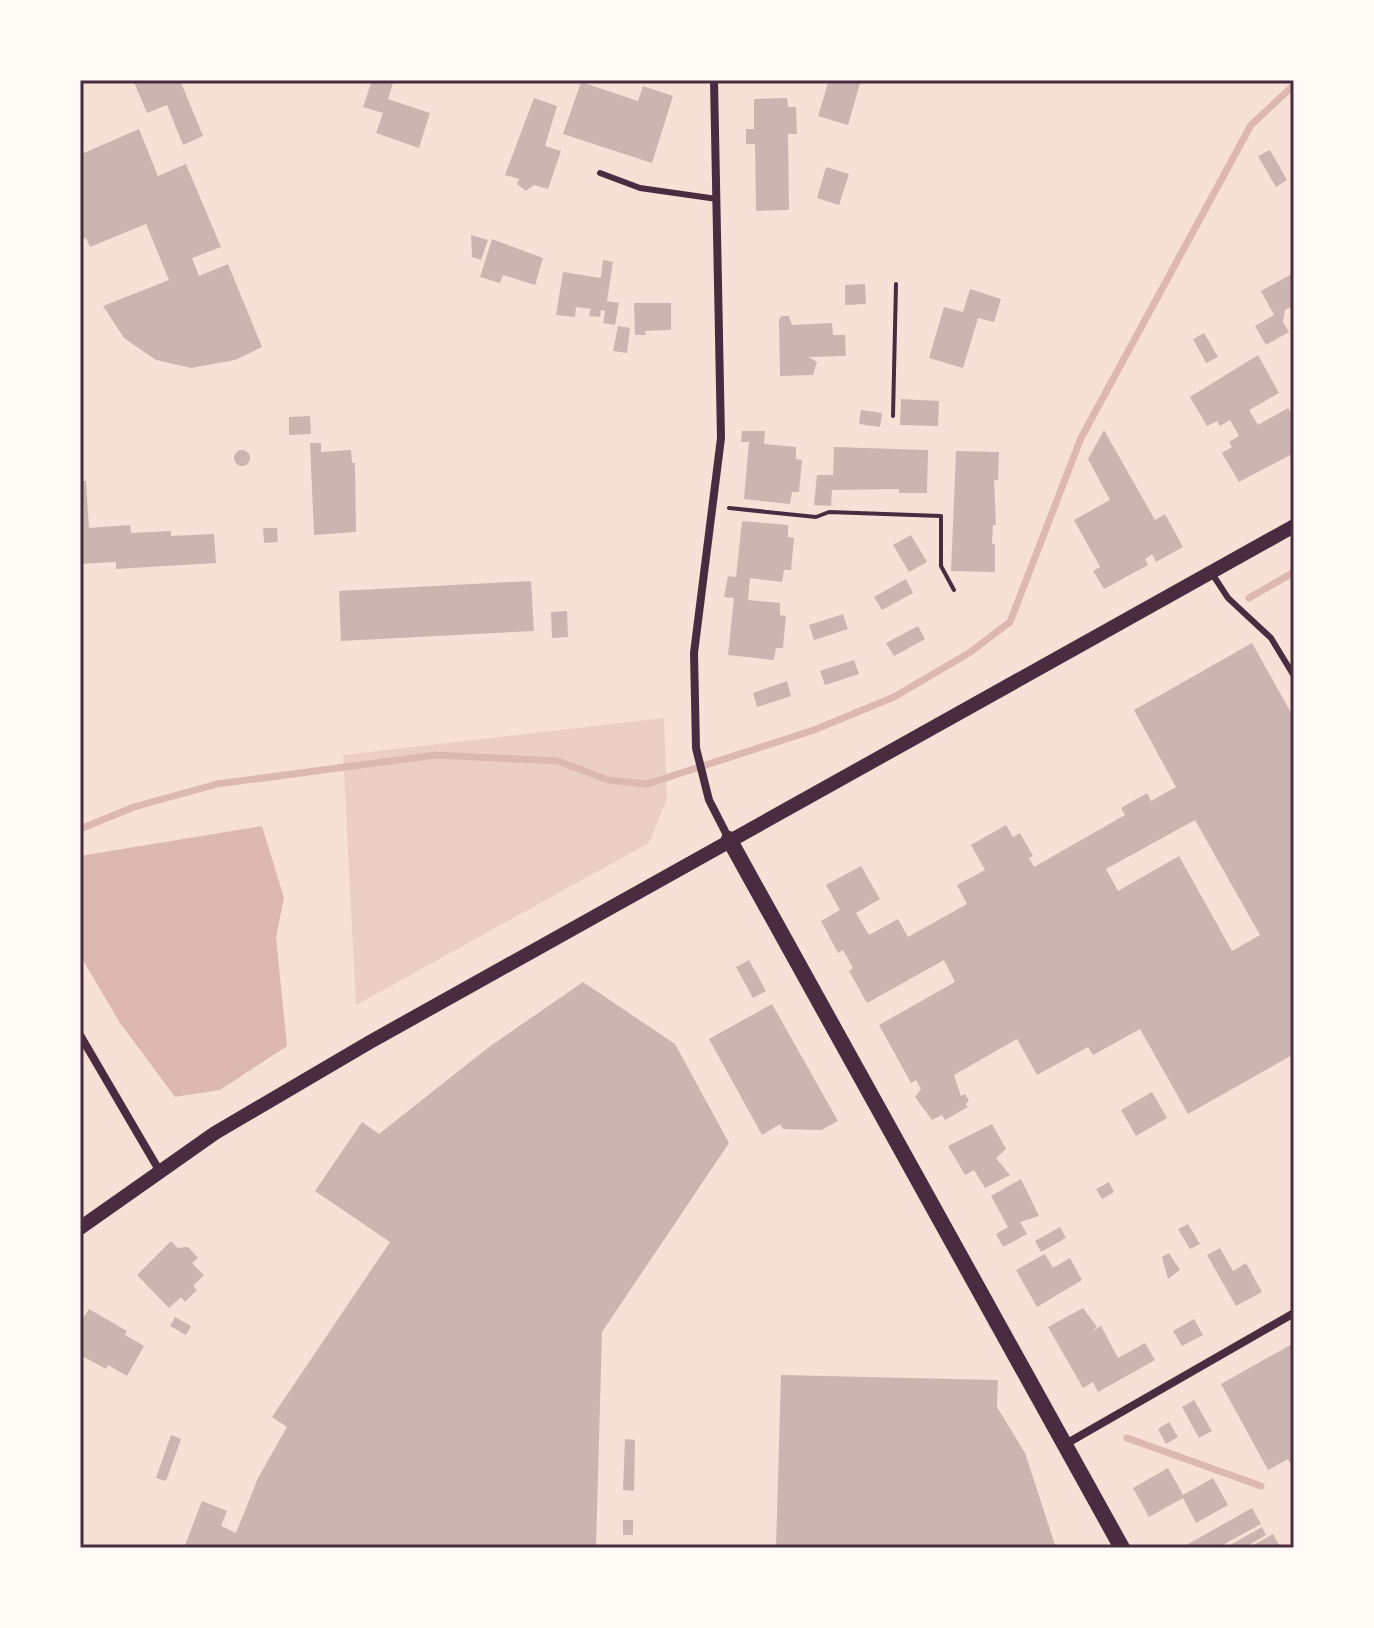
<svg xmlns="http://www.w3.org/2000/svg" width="1374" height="1628" viewBox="0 0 1374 1628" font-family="Poppins,sans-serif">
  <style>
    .green { fill: #ebcfc5 }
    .water { fill: #dcb8b0 }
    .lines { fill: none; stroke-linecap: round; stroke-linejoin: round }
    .stream { stroke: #dcb8b0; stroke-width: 7 }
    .building { fill: #ccb4b1; fill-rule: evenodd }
    .path { stroke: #4a2c40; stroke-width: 4 }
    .service { stroke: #4a2c40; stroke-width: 6 }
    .minor { stroke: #4a2c40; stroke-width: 8 }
    .tertiary { stroke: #4a2c40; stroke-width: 14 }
    .secondary { stroke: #4a2c40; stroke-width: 16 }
    .neatline { fill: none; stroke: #4a2c40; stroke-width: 3 }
  </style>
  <rect width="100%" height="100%" fill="#f7e1d7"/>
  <path class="green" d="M664,718L667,799L649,843L356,1005L343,755Z"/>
  <path class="water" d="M262,826L284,898L276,937L287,1046L220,1090L175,1097L120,1023L80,955V856Z"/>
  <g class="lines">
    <path class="stream" d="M1249,598L1294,572
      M80,829L134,807L217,784L436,755L558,761L608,780L647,784L814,730L894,697L969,653L1010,622L1081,438L1251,125L1294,85
      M1127,1438L1261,1486"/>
  </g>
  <path class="building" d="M133,80H180L203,136L183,145L167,105L147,113Z
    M372,80L393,83L388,99L430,113L419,148L376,133L383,113L363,107Z
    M829,80H861L848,125L818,116Z
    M581,82L638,101L643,86L673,96L652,163L563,134Z
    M534,98L557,106L545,146L561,151L548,189L534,185L526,191L517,184L519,179L505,175Z
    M787,98L788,107H796L797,134H788L789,210L756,211L755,144H746V129H754V99Z
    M139,129L158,176L186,164L221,247L192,258L199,276L228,264L262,347L235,360L191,368L156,360L124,338L103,306L169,280L146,224L90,247L86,238L80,240V144L84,153Z
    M1270,150L1287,180L1276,187L1258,156Z
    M826,167L849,174L839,205L817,198Z
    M471,235L488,240L481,260L472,257Z
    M492,239L543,258L535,285L503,275L500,283L480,277Z
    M603,260L613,262L607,301L619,303L615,325L603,323L605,311L601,310L600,317L589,316L591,309L576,307L575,317L556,315L563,272L601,278Z
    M1292,274L1294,305L1285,310L1283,322L1289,332L1266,345L1255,326L1274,315L1261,291Z
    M865,284L866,304L845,305V285Z
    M970,289L1001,299L994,322L978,318L963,368L929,358L944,307L963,312Z
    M634,303H671V330L645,331L646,335H635Z
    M782,316H789L792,325L832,323L833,335H845L846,356L808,357L817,362L813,375L780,376L779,319Z
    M618,326L630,328L627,353L613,351Z
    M1204,333L1218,357L1206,363L1193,339Z
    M1258,355L1279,393L1249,410L1258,425L1288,408L1294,418V453L1239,482L1222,453L1232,447L1229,442L1239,436L1230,420L1220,426L1217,421L1207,426L1190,397Z
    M901,399L939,401L938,426L900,425Z
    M861,410L882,413L880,427L859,424Z
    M310,416L311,434L289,435V417Z
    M1104,430L1155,520L1165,514L1183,547L1156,562L1152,554L1145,559L1148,565L1104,589L1093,571L1100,567L1074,520L1110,500L1088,459Z
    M742,431H765L764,444L796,447V459L802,460L799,492H792L790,504L744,499L749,442H741Z
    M310,443H321V452L351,450L352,463H355L356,532L314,535Z
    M834,447L928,450L927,493H899V489L832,490L831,506L814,505L817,475H833Z
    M234 458a8 8 0 1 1 16 0a8 8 0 1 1-16 0Z
    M956,451L999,452L998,480H994L996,525H993L992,544H995V572L951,571Z
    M80,481H86L89,528L130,525L131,533L171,531V536L214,534L216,563L116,569V562L80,564Z
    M742,521L788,525V537L794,538L791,570H784L782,582L750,578L748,600L780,603V615L786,616L783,648H776L774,660L728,655L734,598L724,597L728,576L736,577Z
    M263,528H277L278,542L264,543Z
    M911,535L927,562L909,572L893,545Z
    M906,579L913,593L882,610L874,597Z
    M531,581L534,631L341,641L339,591Z
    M567,611L568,637L552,638L551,612Z
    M843,614L848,629L814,640L809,625Z
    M918,626L925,639L894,656L886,643Z
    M1252,643L1294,718V1054L1188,1114L1140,1029L1093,1055L1088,1047L1037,1075L1017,1039L954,1075L961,1096L965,1094L969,1101L966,1104L968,1107L945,1120L942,1115L932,1120L915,1097L921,1089L916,1080L911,1083L879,1025L955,982L944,960L867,1003L849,971L853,968L843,950L838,953L821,921L840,910L826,885L861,866L880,899L856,913L869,935L898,919L908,937L967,904L957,885L985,870L971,845L1006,825L1013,837L1020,833L1033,856L1029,858L1034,867L1125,815L1121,808L1147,793L1151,801L1176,787L1134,710ZM1195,820L1260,935L1232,951L1179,856L1118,891L1106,869Z
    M854,660L859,674L825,685L820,671Z
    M787,681L791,696L757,707L753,693Z
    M749,960L766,991L753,998L736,967Z
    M583,982L675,1044L729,1143L602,1332L596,1548H184L202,1501L227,1511L221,1526L236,1533L258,1478L287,1427L272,1417L390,1242L315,1191L362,1122L379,1134L489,1047Z
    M772,1004L838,1121L821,1130L783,1129L780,1124L762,1135L709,1039Z
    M1152,1092L1167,1118L1136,1136L1121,1110Z
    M992,1124L1006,1149L996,1158L1010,1175L985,1188L974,1170L965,1175L948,1146Z
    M1021,1179L1039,1216L1020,1222L1027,1234L1003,1247L996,1234L1008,1227L991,1196Z
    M1109,1182L1114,1192L1102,1199L1096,1189Z
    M1188,1224L1200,1244L1190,1249L1178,1229Z
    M1060,1227L1066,1238L1041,1252L1035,1241Z
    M171,1241L178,1248L188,1247L198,1258L192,1263L204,1275L193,1286L197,1290L185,1302L181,1297L169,1308L137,1275Z
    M1220,1248L1233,1271L1246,1263L1262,1292L1236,1306L1207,1255Z
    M1169,1253L1180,1270L1168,1279L1162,1257Z
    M1045,1254L1053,1268L1070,1258L1082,1280L1037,1307L1016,1270Z
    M1083,1308L1097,1327L1091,1332L1101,1326L1118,1358L1145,1343L1155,1360L1098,1392L1093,1382L1083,1388L1048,1327Z
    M89,1309L127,1331L125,1335L144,1346L127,1376L108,1365L106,1369L80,1355V1323Z
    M175,1317L191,1326L186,1335L170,1326Z
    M1194,1319L1203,1335L1182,1346L1173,1331Z
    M1294,1343V1470L1288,1459L1268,1470L1221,1384Z
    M781,1375L998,1380L997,1407L1025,1453L1056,1548H776Z
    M1194,1400L1212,1431L1199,1438L1182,1407Z
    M1169,1422L1178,1437L1166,1444L1158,1429Z
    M171,1435L181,1439L166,1481L156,1478Z
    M625,1439L635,1440L634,1491L623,1490Z
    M1168,1468L1183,1495L1213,1478L1228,1505L1196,1523L1183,1498L1149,1517L1133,1488Z
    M1252,1508L1261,1524L1217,1548H1181Z
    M623,1520H633V1535H623Z
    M1262,1527L1266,1535L1244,1548H1225Z
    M1273,1534L1281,1548H1248Z"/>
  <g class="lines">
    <path class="path" d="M893,416L896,284
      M729,508L816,517L829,512L941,516V566L954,590"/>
    <path class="service" d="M600,173L640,188L717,199
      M1211,572L1228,598L1271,638L1294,676"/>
    <path class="minor" d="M714,80L721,438L694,653L696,748L709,800L729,839
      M80,1035L159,1170
      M1064,1445L1294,1313"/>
    <path class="tertiary" d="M80,1228L215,1133L370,1042L1294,526"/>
    <path class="secondary" d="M729,839L1122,1548"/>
  </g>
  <rect width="1374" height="1628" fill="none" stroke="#fffaf5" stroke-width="164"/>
  <rect x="82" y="82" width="1210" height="1464" class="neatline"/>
</svg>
